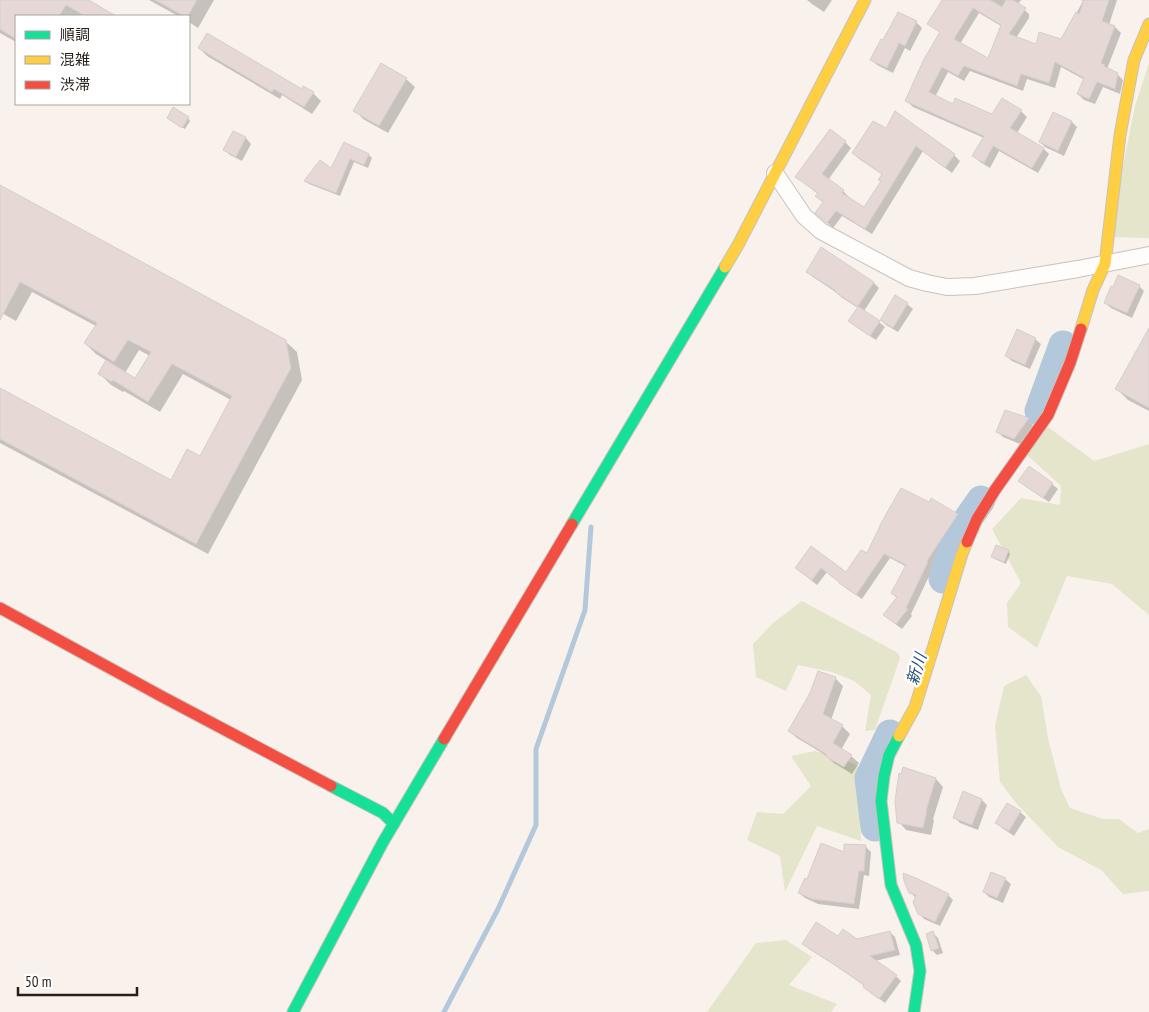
<svg xmlns="http://www.w3.org/2000/svg" width="1149" height="1012" viewBox="0 0 1149 1012" font-family="'PT Sans Narrow','Noto Sans JP',sans-serif">
  <style>
    .green { fill: #e4e5cb }
    .shadow { fill: #0003; fill-rule: evenodd }
    .lines { fill: none; stroke-linecap: round; stroke-linejoin: round }
    .stream { stroke: #b4c8dc; stroke-width: 5 }
    .river { stroke: #b4c8dc; stroke-width: 29 }
    .building { fill: #e5d8d5; stroke: #d7cecb; fill-rule: evenodd }
    .street-casing { stroke: #c9c2bc; stroke-width: 18 }
    .fast-casing { stroke: #c9c2bc; stroke-width: 13 }
    .slow-casing { stroke: #c9c2bc; stroke-width: 13 }
    .jam-casing { stroke: #c9c2bc; stroke-width: 13 }
    .street { stroke: #fefdfc; stroke-width: 16 }
    .fast { stroke: #16e098; stroke-width: 11 }
    .slow { stroke: #ffcf43; stroke-width: 11 }
    .jam { stroke: #f24e42; stroke-width: 11 }
    .labels { text-anchor: middle; dominant-baseline: central; stroke-width: 4.5; stroke-linejoin: round; paint-order: stroke }
    .water-label { font-size: 16px; font-style: italic; fill: #21507a; stroke: #fff }
  </style>
  <rect width="100%" height="100%" fill="#f9f2ec"/>
  <path class="green" d="M1149,63V238L1109,237L1135,106Z
    M1048,427L1094,461L1149,444V615L1112,584L1067,576L1037,648L1008,627L1007,603L1021,583L992,529L1021,498L1060,505L1061,486L1024,452Z
    M802,601L898,653L900,658L875,730L865,731L871,695L854,681L832,672L798,665L786,691L756,677L753,644L773,623Z
    M1026,675L1041,696L1048,738L1061,789L1070,808L1103,819H1119L1138,833L1149,829V891L1123,894L1101,870L1058,847L1016,803L1000,782L995,726L1004,686Z
    M815,751L835,756L858,766L861,841L817,826L785,892L780,856L747,840L757,812L783,814L811,786L791,756Z
    M786,940L812,957L789,985L837,1004L831,1012H707L756,943Z"/>
  <path class="shadow" d="M0,0H86L113,16H80L77,15L76,16H16V42L0,33Z
    M149,0H214L198,28L189,22V16H178Z
    M807,0H832L824,12L812,4Z
    M951,0H987L990,1V0H1021L1018,4L1029,14V18L1016,38L1037,45L1062,40L1083,1L1081,0H1117L1109,25L1115,27L1121,33L1107,69L1117,74L1123,80L1120,94L1103,87L1095,104L1084,100L1078,94L1085,80L1061,67L1055,88L1027,79L1023,91L970,71L964,81L948,72L935,97L953,106L992,115L1021,111L1027,117L1017,133L1043,148L1049,154L1038,173L999,151L990,168L980,162L974,156L984,138L913,107L907,101L941,33L935,29L929,24ZM979,13L1001,26L989,60L960,44Z
    M898,14L916,22L922,28L910,51L905,48L893,73L877,65L872,60L884,42Z
    M199,48L302,90L313,93L321,101L312,114L282,95L280,99L207,56Z
    M382,64L406,79L415,87L388,133L363,119L355,110Z
    M896,112L954,155L960,161L952,173L923,151L872,234L842,216L833,228L823,219L824,203L818,194L803,182L797,176L845,142L851,148L828,180L843,191L849,197L848,199L865,209L882,182L883,175L859,159L853,153L886,129Z
    M1053,113L1072,122L1077,127L1064,156L1045,147L1040,142Z
    M188,118L190,121L185,129L170,120Z
    M234,132L246,138L251,144L242,161L230,155L225,150Z
    M345,143L369,155L372,158L368,168L354,162L340,196L309,184L305,181L332,170Z
    M0,186L285,341L297,352L302,380L208,554L0,443V389L171,481L200,457L231,400L183,374L160,412L124,391L123,392L111,385L100,374L107,361L96,354L85,343L96,326L32,292L16,321L0,312ZM139,350L150,356L135,380L125,373Z
    M821,249L874,283L879,288L864,311L879,322L885,327L876,340L855,326L850,321L858,308L841,297L837,293L813,277L807,272Z
    M1139,286L1144,291L1132,318L1111,308L1105,303Z
    M907,304L913,309L898,332L886,325L881,320Z
    M1149,330V411L1128,400L1117,389Z
    M1035,339L1041,344L1030,369L1012,361L1006,356Z
    M1006,411L1028,420L1033,425L1020,444L1003,437L998,432Z
    M1029,468L1052,484L1058,489L1049,502L1025,486Z
    M932,499L957,515L963,521L932,567L933,568L911,614L912,616L902,629L890,620L897,598L892,593L907,567L890,558L862,599L846,588L840,583L827,572L817,585L796,568L811,547L846,573L929,503Z
    M1008,551L1010,554L1006,564L995,559L993,557Z
    M818,673L836,679L843,686L831,720L842,726L850,734L841,750L851,756L859,763L852,774L834,763L827,756L797,738L789,731L811,693Z
    M936,779L943,787L933,819L934,820L931,835L906,830L899,822Z
    M982,800L987,805L978,830L960,823L954,817Z
    M1020,812L1026,817L1014,836L1002,828L997,823Z
    M865,846L871,852L869,876L864,875L859,909L818,904L805,898L799,893L807,881L845,854Z
    M1005,879L1011,884L1003,903L989,897L984,892Z
    M910,892L948,895L953,900L940,926L924,919L919,913L916,898Z
    M890,932L895,937L900,955L875,961L896,976L901,981L885,1003L870,992L865,986L839,968L809,949L804,943L838,938L857,940Z
    M933,933L938,938L943,953L937,955L932,950Z"/>
  <g class="lines">
    <path class="stream" d="M444,1012L498,909L536,825V749L585,610L591,527"/>
    <path class="river" d="M1039,411L1063,345
      M943,579L956,536L981,500
      M875,827L869,778L890,734"/>
  </g>
  <path class="building" d="M0,0H89L116,16H85L66,5L59,16H16V39L0,29Z
    M155,0H197L188,16H184Z
    M942,0H990L1002,7L1006,0H1013L1026,8L1009,34L1036,44L1039,32L1061,39L1076,12L1079,14L1084,0H1109L1102,21L1115,26L1101,63L1105,65L1104,66L1118,73L1115,89L1097,82L1089,99L1077,94L1084,78L1055,62L1049,83L1021,74L1017,86L964,66L958,76L942,67L929,92L953,104L955,98L992,114L1002,98L1022,110L1010,128L1044,148L1032,168L993,146L984,163L972,156L984,136L905,101L924,59L940,32L927,24ZM973,8L1001,25L988,58L954,39Z
    M898,12L917,21L905,46L899,43L887,68L870,60L881,39L883,40Z
    M207,33L302,89L303,86L314,92L304,107L274,89L272,92L198,48Z
    M381,63L407,78L379,126L353,111Z
    M173,107L189,117L182,128L167,118Z
    M895,111L955,154L945,168L916,146L865,229L836,211L827,223L815,213L823,202L815,196L818,193L795,177L830,129L846,141L822,174L844,190L842,193L864,207L881,181L878,180L882,174L852,153L873,121L886,128Z
    M1053,112L1072,121L1058,151L1039,142Z
    M233,131L246,137L236,157L223,150Z
    M344,142L369,154L364,165L350,159L336,193L304,181L320,160L331,168Z
    M0,185L286,340L291,368L196,544L0,439V388L171,480L187,449L200,456L232,396L172,364L148,402L113,380L112,382L98,374L106,360L135,378L151,352L128,340L114,362L84,343L97,323L20,282L0,320Z
    M821,247L874,282L858,306L880,321L870,336L848,321L858,307L835,292V290L806,272Z
    M1118,275L1140,285L1127,313L1104,303L1111,286L1113,287Z
    M895,295L908,303L893,328L880,320Z
    M1149,328V408L1115,389Z
    M1017,329L1036,338L1025,365L1005,356Z
    M1005,410L1029,418L1014,439L996,432Z
    M1029,466L1053,483L1043,498L1018,481Z
    M901,488L929,502L931,498L958,514L927,561L928,562L906,608L908,609L896,624L883,615L897,597L891,593L906,565L884,554L856,595L839,583V582L821,568L812,580L795,568L811,546L846,572L861,550L867,553L880,526V525Z
    M996,545L1009,550L1004,562L991,557Z
    M818,671L836,677L823,714L843,725L833,743L852,755L844,767L825,756L826,754L788,731L810,693Z
    M903,767L936,778L926,811H927L923,828L897,823L895,801L899,773L901,774Z
    M963,791L982,799L972,825L953,818Z
    M1007,803L1021,811L1009,831L995,823Z
    M821,843L844,852V844L866,845L864,871H859L854,904L812,899L798,893L805,878L807,879Z
    M991,872L1006,878L997,898L983,892Z
    M903,873L916,878L949,894L935,922L918,914L913,902L916,895L909,893L904,881Z
    M816,922L838,936L843,929L857,939L890,931L895,950L870,956L897,975L879,999L863,987L864,985L832,963L802,944Z
    M933,931L939,948L931,951L926,934Z"/>
  <g class="lines">
    <defs>
      <path id="street" d="M775,173L804,216L821,231L909,278L927,283L947,287L975,286L1078,269L1149,255"/>
      <path id="fast" d="M572,524L725,267
        M899,736L889,755L884,776L881,801L891,885L916,945L920,971L914,1012
        M331,786L383,813L394,824
        M293,1012L383,842L444,739"/>
      <path id="slow" d="M725,267L738,245L865,0
        M1081,329L1093,290L1105,264L1120,135L1134,60L1149,24
        M899,736L915,707L962,554L967,542"/>
      <path id="jam" d="M967,542L977,519L995,490L1048,415L1070,363L1081,329
        M0,608L161,696L331,786
        M444,739L572,524"/>
    </defs>
    <use href="#street" class="street-casing"/>
    <use href="#fast" class="fast-casing"/>
    <use href="#slow" class="slow-casing"/>
    <use href="#jam" class="jam-casing"/>
    <use href="#street" class="street"/>
    <use href="#fast" class="fast"/>
    <use href="#slow" class="slow"/>
    <use href="#jam" class="jam"/>
  </g>
  <g class="labels">
    <g class="water-label">
      <text transform="translate(916 669) rotate(-73)">新川</text>
    </g>
  </g>
  <rect x="15" y="15" width="175" height="90" fill="#ffffff" stroke="#a8a5a3"/>
  <rect x="25" y="31" width="25" height="8" fill="#16e098" stroke="#a8a5a3"/>
  <text x="60" y="40" font-size="15" fill="#261e18">順調</text>
  <rect x="25" y="56" width="25" height="8" fill="#ffcf43" stroke="#a8a5a3"/>
  <text x="60" y="65" font-size="15" fill="#261e18">混雑</text>
  <rect x="25" y="81" width="25" height="8" fill="#f24e42" stroke="#a8a5a3"/>
  <text x="60" y="90" font-size="15" fill="#261e18">渋滞</text>
  <path d="M18 987v8h119v-8" fill="none" stroke="#261e18" stroke-width="2.5"/>
  <text x="25" y="987" font-size="15" fill="#261e18" stroke="#ffffff" stroke-width="4" paint-order="stroke">50 m</text>
</svg>
